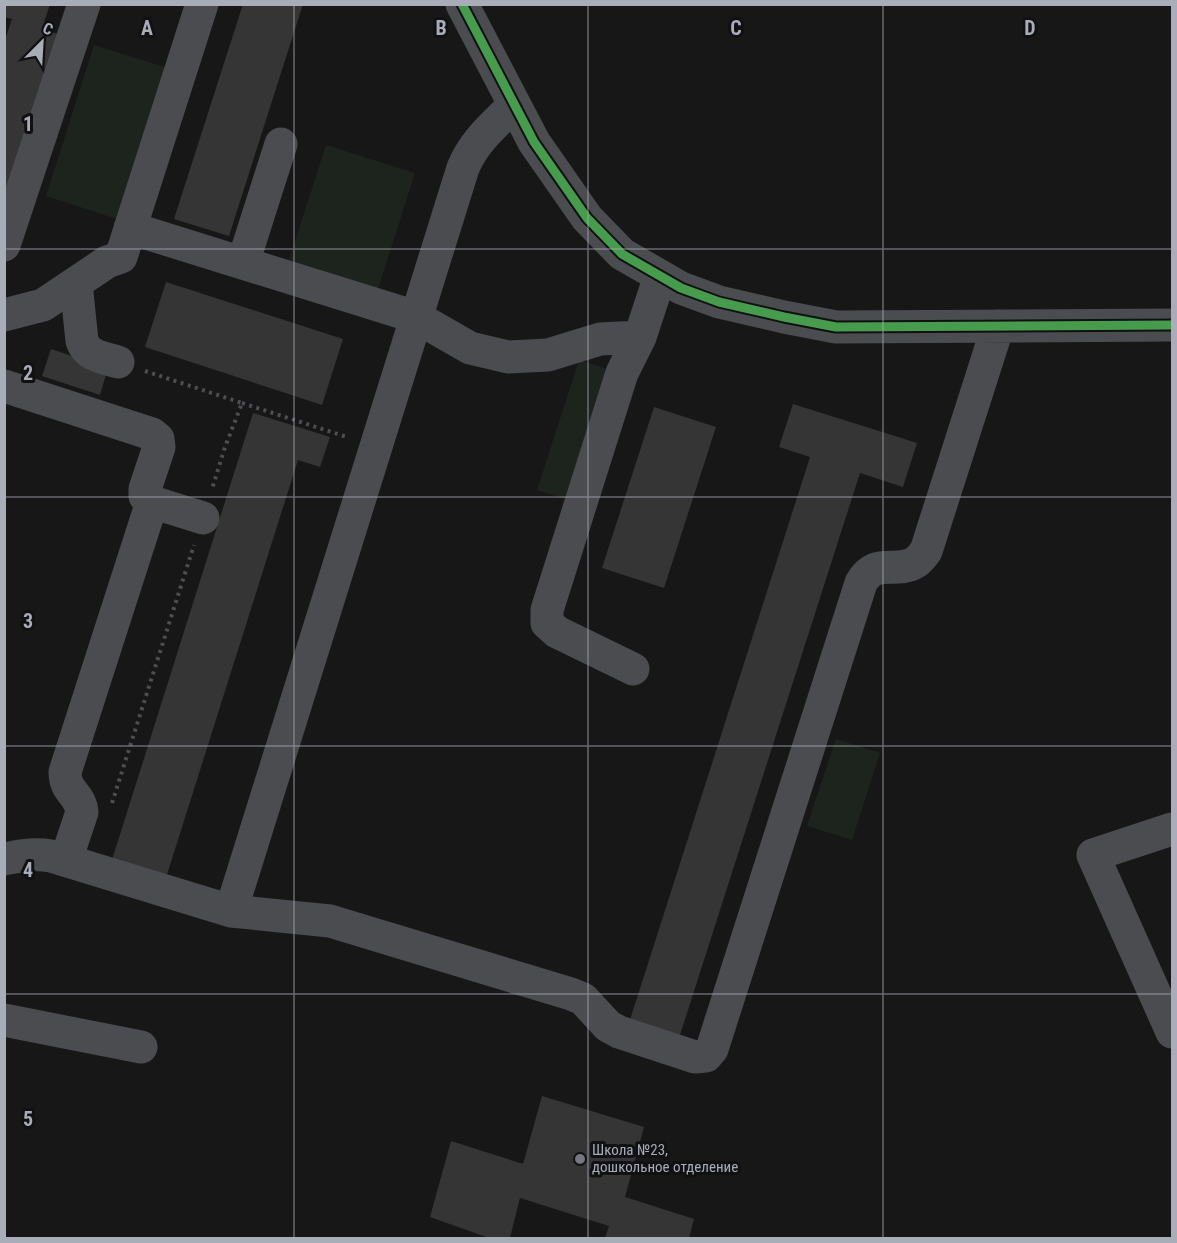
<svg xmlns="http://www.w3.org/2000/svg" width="1177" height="1243" viewBox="0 0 1177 1243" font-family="'Roboto Condensed',sans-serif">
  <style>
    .green { fill: #1d241e }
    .building { fill: #353536 }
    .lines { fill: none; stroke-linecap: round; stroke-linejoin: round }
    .path { stroke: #4d4e52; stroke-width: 4; stroke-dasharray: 3 4.5; stroke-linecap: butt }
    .minor { stroke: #4b4c50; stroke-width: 33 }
    .cycleway-casing { stroke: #111113; stroke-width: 13 }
    .cycleway { stroke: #469c4c; stroke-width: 9 }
    .grid { fill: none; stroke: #a8adb8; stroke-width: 1.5; stroke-opacity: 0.55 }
    .poi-dot { fill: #757880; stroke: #111113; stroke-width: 2 }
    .labels { text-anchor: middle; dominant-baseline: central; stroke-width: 6; stroke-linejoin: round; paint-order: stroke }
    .poi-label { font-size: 15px; fill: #a8adb8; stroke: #111113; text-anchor: start }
    .grid-label { font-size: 20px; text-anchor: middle; font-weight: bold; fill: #a8adb8; stroke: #111113; stroke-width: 6; stroke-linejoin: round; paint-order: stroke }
  </style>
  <rect width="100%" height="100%" fill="#171717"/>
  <path class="green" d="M94,45L174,70L126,222L46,196Z
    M326,145L415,173L378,289L289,260Z
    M579,360L610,370L568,500L537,490Z
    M836,739L880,753L852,840L807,826Z"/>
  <path class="building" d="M4,4H50L42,29L64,36L4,216V43L12,19L4,17Z
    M243,4H303L229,236L174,219Z
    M166,282L343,339L322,405L145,347Z
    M51,349L108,368L100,395L42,376Z
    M793,404L917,443L903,487L860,473L679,1038L629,1023L810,457L779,447Z
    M654,407L716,427L664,588L602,568Z
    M253,413L330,437L320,467L298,460L165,881L111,863Z
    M542,1096L644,1127L625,1197L694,1219L689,1238H605L609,1226L520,1198L510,1238H489L430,1217L451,1141L523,1164Z"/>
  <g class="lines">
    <path class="path" d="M145,371L242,403L225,447L212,489
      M242,403L347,437
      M112,803L194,545"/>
    <path class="minor" d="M462,4L534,142L587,218L622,254L681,288L719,302L784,317L836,327L1172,325
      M130,228L416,317L470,348L508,357L548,355L600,339L640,337
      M4,245L84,4
      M243,263L281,144
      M76,283L82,341C87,356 104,358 118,362
      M4,315L43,305L107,262L121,257L202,4
      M4,386L152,434L158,439L159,447L145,489V496L152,502L203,518
      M633,669L557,632L547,623V610L622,373L640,337L660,276
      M1172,829L1093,855L1172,1032
      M4,859C21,856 34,853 51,856L231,911L330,921L571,994L583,999L608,1026L619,1032L695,1057L706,1056L712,1049L861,583C876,556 895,575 916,562C919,560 923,555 926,551L998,326
      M66,860L82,812C80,793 65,793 65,772L152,502
      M231,911L463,168C474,141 494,125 514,105
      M4,1020L141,1047"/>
    <defs>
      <path id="cycleway" d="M462,4L534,142L587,218L622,254L681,288L719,302L784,317L836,327L1172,325"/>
    </defs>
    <use href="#cycleway" class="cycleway-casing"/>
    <use href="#cycleway" class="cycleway"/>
  </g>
  <path class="grid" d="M294,4V1238M588,4V1238M883,4V1238M4,249H1172M4,497H1172M4,746H1172M4,994H1172"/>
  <circle class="poi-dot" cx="580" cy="1159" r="6"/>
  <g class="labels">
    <g class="poi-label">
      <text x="592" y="1150">Школа №23,<tspan x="592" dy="17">дошкольное отделение</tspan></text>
    </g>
  </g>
  <g class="grid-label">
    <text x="147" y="35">A</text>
    <text x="441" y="35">B</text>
    <text x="736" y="35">C</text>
    <text x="1030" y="35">D</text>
    <text x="28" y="131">1</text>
    <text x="28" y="380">2</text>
    <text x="28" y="628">3</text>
    <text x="28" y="877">4</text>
    <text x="28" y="1126">5</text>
  </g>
  <rect width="1177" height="1243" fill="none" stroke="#a8adb8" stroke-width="12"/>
  <g transform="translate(42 42) rotate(24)" stroke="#111113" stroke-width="4.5" paint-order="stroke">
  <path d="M0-4.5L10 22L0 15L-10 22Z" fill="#a8adb8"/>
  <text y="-9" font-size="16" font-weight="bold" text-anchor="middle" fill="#a8adb8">С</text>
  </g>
</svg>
